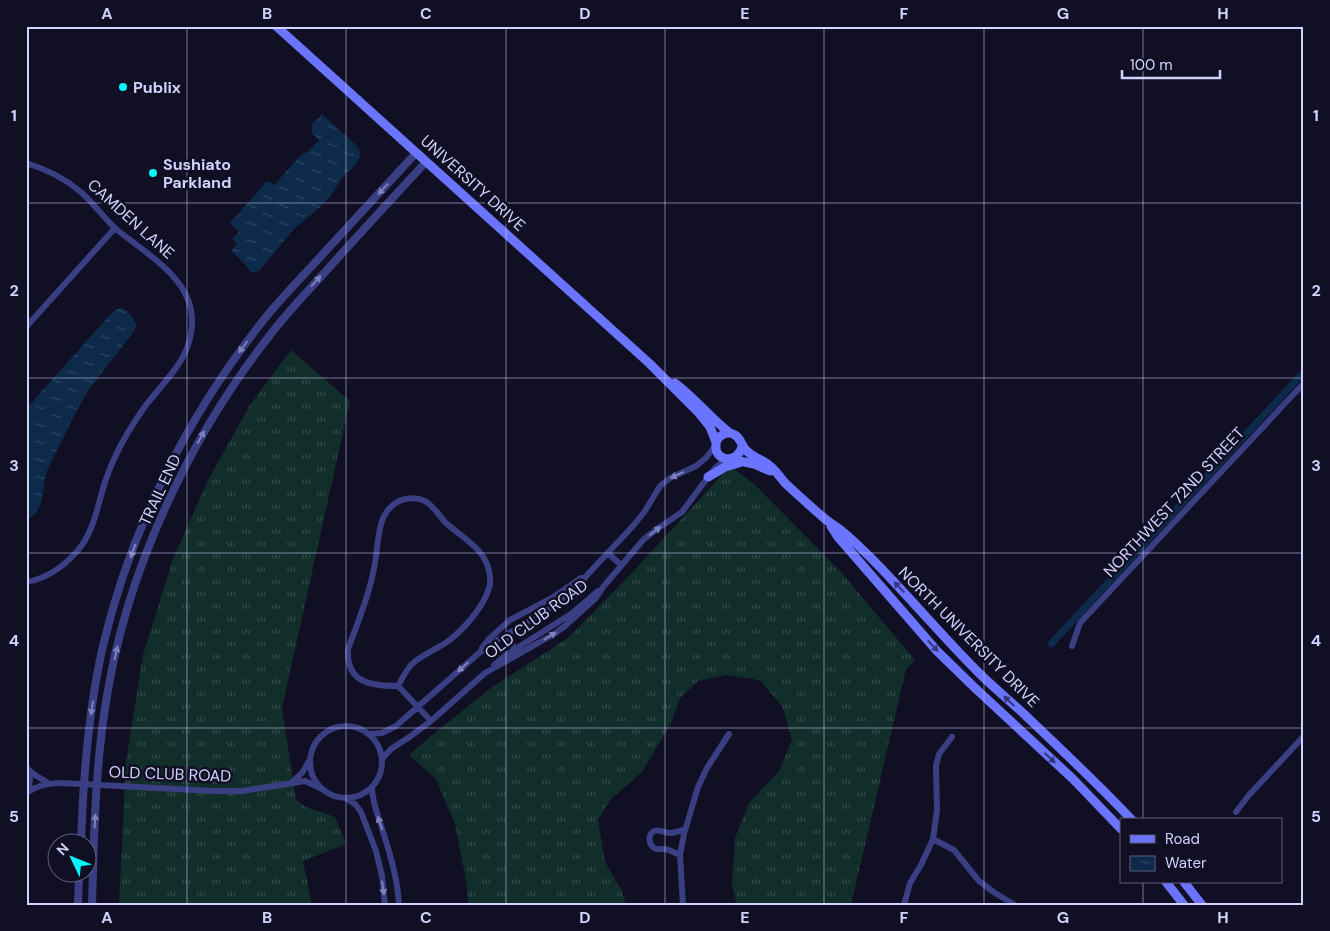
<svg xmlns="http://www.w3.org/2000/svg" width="1330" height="931" viewBox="0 0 1330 931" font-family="'DM Sans',sans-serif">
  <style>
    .grass { fill: url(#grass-tufts) }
    .water { fill: url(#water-ripples) }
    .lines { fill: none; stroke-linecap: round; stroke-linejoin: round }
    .canal { stroke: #0d2a4a; stroke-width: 7 }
    .minor { stroke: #3a3e83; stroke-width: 6 }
    .tertiary { stroke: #3a3e83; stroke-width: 8 }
    .secondary { stroke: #6a74fe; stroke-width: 9 }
    .oneway { fill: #7f81bb }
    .oneway2 { fill: #34377b }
    .grid { fill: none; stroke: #d3d2ff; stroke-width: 1; stroke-opacity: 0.55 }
    .poi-dot { fill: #02f9fb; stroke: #100f24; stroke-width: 2 }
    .labels { text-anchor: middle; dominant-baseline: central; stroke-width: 5; stroke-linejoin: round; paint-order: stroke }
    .poi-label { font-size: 16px; font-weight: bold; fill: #d3d2ff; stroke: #100f24; text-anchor: start }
    .street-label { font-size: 16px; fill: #d3d2ff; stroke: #100f24 }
    .neatline { fill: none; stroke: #d3d2ff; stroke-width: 2 }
    .grid-label { font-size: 16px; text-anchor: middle; font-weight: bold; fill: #d3d2ff }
  </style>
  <defs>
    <pattern id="grass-tufts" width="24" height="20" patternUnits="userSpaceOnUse" patternTransform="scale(1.25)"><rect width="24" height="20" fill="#122e2b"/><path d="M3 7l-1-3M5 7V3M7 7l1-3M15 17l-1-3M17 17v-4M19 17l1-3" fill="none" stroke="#344b4b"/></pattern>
    <pattern id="water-ripples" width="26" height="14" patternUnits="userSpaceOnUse" patternTransform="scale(1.25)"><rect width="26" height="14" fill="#0d2a4a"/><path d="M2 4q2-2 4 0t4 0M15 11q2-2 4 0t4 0" fill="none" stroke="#2f4865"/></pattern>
  </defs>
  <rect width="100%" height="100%" fill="#100f24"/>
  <path class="grass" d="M291,350L350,401L282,708L296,800L306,807L335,817L346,844L303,861L312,905H119L123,826L125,768L143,655L173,559L208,480L250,405Z
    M730,466L755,485L840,571L915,660L906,669L851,905H737L732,886L735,838L749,803L779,771L792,740L783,708L760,680L726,675L698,681L680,698L671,723L642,772L610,800L598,820L605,862L621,889L626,905H469L465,875L455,824L436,779L409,755L431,736L492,687L568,638L629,576Z"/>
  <path class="water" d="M322,114L359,148L360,156L355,165L341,179L332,194L320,207L295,228L259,271L255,272H251L244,263L231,251L237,244L232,239L239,232L230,223L266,182H271L274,185L303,153L308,152L319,140L312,133V124Z
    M122,308L129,313L137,325L132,334L90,388L77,410L46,473L41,504L35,514L28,520H26V409L108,317L117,309Z"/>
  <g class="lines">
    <path class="canal" d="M1051,644L1304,372"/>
    <path class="minor" d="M26,163C46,169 66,179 82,193C94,204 104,218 116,229C144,252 190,277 192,318C194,356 167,378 146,405C134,422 123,439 115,457C111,465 108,474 105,482C98,504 95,526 82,545C69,563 48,579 26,582
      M26,327L115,228
      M608,553L621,565
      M506,635L515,649
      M1072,646L1080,623L1304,383
      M482,648L489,639L510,620L552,598L581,578
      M494,665L506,655L571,614L598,591
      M398,686C371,686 346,683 348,649C357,624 368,599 373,573C377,558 377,535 382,521C384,515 388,509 393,505C401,498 415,496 425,501C434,506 439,516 446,523C464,539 488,550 490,577C490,581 491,585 489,588C484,607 461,633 444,644C435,649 419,657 412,664C406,670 402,679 398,686L431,721
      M310 762a36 36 0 1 1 72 0a36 36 0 1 1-72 0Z
      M369,734L382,733L396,726L479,653L499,639L551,608L577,588L588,574L633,526L645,511L660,486L670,478L696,466L706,458L715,446
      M382,759L391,749L408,738L431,721L485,673L554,634L565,626L596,598L603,587L644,539L660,527L682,512L708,477L715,468L726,459
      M26,766C31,774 31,783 27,792
      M29,770L35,775L48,783
      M292,782L302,773L309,761
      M372,787C372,804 379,817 383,832C391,856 398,880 399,905
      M26,793C37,785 49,783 62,783L213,791H242L305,781L324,790
      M347,799L355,804L361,812L376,851L382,876L385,905
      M1236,812L1249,795L1304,736
      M933,839L954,850L979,881L995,893L1015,905
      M680,855C675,853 671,850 665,849C661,849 658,850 654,848C649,844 647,835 654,831C659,829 664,832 669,833C675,833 680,831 685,829
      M683,905L680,855L684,834L698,787L707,768L729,734
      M904,905L910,883L921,865L933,839L937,810L936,766L939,754L952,737"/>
    <path class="tertiary" d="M81,844C83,779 88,714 102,650C130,529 188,414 266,317C283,296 303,276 322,255C353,221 385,187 416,153
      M78,905L79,874
      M92,905C94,837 95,769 106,702C126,571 189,438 270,335C290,309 313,286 334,262C365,228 395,195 426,162"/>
    <path class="secondary" d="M276,26L649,363L698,412L710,427L716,442
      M675,383C695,398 710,418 730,433
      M742,446C739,464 714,462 716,445C716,436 727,430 735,435C742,439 741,447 748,452C754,458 764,460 770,466C776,471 780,477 785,483C798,495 811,507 824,518C830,523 837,527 843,532C854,541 865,552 876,563C911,599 944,638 979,673C993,687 1009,700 1024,714C1061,749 1097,783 1132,820
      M730,459L754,464L770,471
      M708,477L725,467L739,463
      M831,526L838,537L937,651L975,688L1073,779L1121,829
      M1166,882L1184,905
      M1184,882L1202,905"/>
  </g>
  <defs><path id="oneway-solid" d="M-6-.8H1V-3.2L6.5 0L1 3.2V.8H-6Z" transform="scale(1.25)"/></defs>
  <g class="oneway">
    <use href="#oneway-solid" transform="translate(383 189) rotate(133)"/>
    <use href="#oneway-solid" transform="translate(316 281) rotate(-48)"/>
    <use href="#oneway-solid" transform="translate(243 347) rotate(127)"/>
    <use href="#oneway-solid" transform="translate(201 437) rotate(-61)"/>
    <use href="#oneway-solid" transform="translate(677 475) rotate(155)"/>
    <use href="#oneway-solid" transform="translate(655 531) rotate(-38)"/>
    <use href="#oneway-solid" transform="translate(133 551) rotate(110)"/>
    <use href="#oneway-solid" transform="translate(550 636) rotate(-32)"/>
    <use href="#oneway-solid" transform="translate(116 653) rotate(-77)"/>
    <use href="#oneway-solid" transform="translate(463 667) rotate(138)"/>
    <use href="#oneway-solid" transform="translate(92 708) rotate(99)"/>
    <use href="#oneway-solid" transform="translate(95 821) rotate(-87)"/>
    <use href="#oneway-solid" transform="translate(380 823) rotate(-110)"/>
    <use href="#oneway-solid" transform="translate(383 888) rotate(82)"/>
  </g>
  <g class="oneway2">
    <use href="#oneway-solid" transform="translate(899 587) rotate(-134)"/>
    <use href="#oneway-solid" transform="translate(933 646) rotate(47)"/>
    <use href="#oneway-solid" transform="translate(1009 701) rotate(-137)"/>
    <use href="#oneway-solid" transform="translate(1050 758) rotate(43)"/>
  </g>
  <path class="grid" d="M187,26V905M346,26V905M506,26V905M665,26V905M824,26V905M984,26V905M1143,26V820M26,203H1304M26,378H1304M26,553H1304M26,728H1304M1143,882V905"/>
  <g class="poi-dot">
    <circle cx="123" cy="87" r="5"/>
    <circle cx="153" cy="173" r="5"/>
  </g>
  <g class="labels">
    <g class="poi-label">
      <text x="133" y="87">Publix</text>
      <text x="163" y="164">Sushiato<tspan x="163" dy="18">Parkland</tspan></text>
    </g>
    <g class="street-label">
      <text transform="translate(473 183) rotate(42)">UNIVERSITY DRIVE</text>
      <text transform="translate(131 219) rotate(42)">CAMDEN LANE</text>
      <text transform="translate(160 490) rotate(-65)">TRAIL END</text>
      <text transform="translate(1174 502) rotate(-47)">NORTHWEST 72ND STREET</text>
      <text transform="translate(536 619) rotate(-36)">OLD CLUB ROAD</text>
      <text transform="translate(969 637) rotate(45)">NORTH UNIVERSITY DRIVE</text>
      <text transform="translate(170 774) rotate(2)">OLD CLUB ROAD</text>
    </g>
  </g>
  <rect width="1330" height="931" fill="none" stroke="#100f24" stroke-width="55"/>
  <rect x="1120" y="818" width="162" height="65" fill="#100f24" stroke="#5e5d7c"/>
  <rect x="1130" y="835" width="25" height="8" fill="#6a74fe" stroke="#5e5d7c"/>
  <text x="1165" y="844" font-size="15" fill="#d3d2ff">Road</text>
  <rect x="1130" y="856" width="25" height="15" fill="url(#water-ripples)" stroke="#5e5d7c"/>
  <text x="1165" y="868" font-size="15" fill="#d3d2ff">Water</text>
  <g transform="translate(72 858) rotate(313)"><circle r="24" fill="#100f24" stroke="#5e5d7c"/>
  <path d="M0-4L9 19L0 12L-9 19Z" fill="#02f9fb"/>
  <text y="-8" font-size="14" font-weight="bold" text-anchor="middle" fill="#d3d2ff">N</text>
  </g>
  <path d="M1122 70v8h98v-8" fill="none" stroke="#d3d2ff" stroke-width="2.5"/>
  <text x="1130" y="70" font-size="15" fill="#d3d2ff" stroke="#100f24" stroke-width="4" paint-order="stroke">100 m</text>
  <rect x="28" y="28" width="1274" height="876" class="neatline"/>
  <g class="grid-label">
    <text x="107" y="19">A</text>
    <text x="267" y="19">B</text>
    <text x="426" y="19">C</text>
    <text x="585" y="19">D</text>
    <text x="745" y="19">E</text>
    <text x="904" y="19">F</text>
    <text x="1063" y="19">G</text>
    <text x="1223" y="19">H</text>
    <text x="14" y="121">1</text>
    <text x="1316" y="121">1</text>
    <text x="14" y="296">2</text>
    <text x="1316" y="296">2</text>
    <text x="14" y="471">3</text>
    <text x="1316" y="471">3</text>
    <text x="14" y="646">4</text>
    <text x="1316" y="646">4</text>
    <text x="14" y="822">5</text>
    <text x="1316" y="822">5</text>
    <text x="107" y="923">A</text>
    <text x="267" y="923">B</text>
    <text x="426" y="923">C</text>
    <text x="585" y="923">D</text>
    <text x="745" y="923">E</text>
    <text x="904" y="923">F</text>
    <text x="1063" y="923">G</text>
    <text x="1223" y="923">H</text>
  </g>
</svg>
